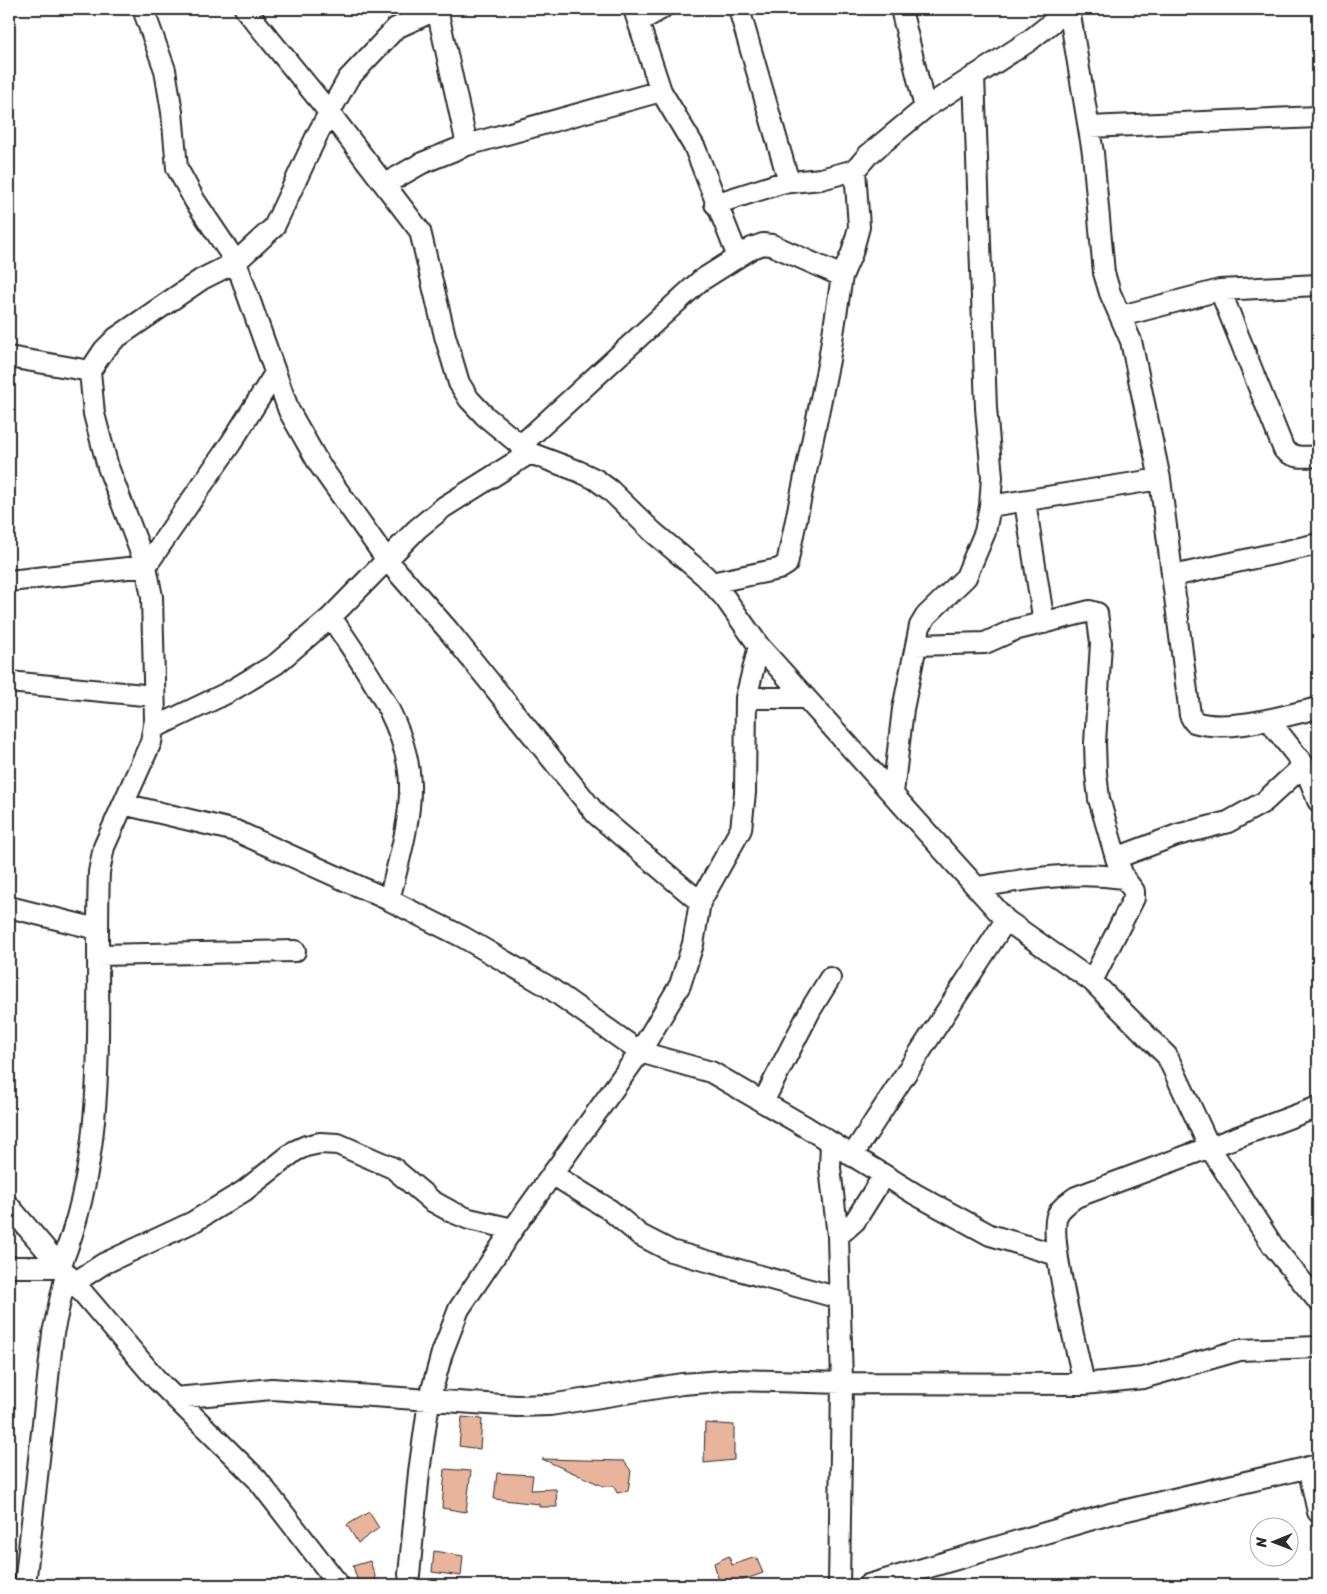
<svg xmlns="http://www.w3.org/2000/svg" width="1327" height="1594" font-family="Sriracha,sans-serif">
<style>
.building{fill:#e8b49b;stroke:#2b2b2b}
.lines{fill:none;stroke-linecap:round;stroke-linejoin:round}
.minor-casing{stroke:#2b2b2b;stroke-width:24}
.minor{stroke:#fff;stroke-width:20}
</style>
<rect width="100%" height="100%" fill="#fff"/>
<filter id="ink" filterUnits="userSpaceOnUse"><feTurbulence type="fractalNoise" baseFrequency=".02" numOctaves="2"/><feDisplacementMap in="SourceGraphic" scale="10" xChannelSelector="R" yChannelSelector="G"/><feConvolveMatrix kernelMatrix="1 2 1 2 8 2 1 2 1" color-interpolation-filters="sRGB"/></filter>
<g filter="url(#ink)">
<path class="building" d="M462,1417L482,1419L480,1449L459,1446Z
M705,1423L734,1425V1460L704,1463Z
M542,1459L624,1461L631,1471L628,1491L617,1493L614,1486H603Z
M445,1469L471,1471L466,1512L442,1508Z
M497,1473L533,1475L531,1490L556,1489L557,1507H539V1504L494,1499Z
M369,1512L379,1528L358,1543L347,1525Z
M434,1551L463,1556L461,1576L432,1572Z
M729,1556L732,1565L756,1557L763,1573L738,1582L739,1585H720L714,1563Z
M370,1561L377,1582L359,1585L353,1566Z"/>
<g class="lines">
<g class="minor-casing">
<path id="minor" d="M143,9L165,70L172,112L177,168L195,201L236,262L289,411L319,464L387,560L448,630L596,814L700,902
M245,9L329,112L420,231L445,336L459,383L469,399L485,416L530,453L578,471L595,479L610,490L653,532L705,576L725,598L759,646L1006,920L1092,981L1167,1056L1210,1148L1273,1246L1318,1301
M437,9L467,145
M634,9L661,91L695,148L738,257
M739,9L789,182
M901,9L925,108
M1069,9L1093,153L1104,273L1110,293L1131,341L1160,479L1190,715L1194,722C1229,733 1283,716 1318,708
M638,22L661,9
M1089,127L1318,117
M385,184L422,163L467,145L661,91
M715,204L781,183L821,179L855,170L868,155L925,108L1029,41L1069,9
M1220,290L1284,450C1295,459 1306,457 1318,456
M1121,316L1220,290L1318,285
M9,357L90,371
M521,445L700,281L752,248L763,244L772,245L842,276
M1025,502L1044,623
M990,506L1160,479
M1173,576L1318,544
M9,581L146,566L231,443L274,375
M711,583L779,569L787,564L829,360L842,276L852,253L859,227L855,170
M331,617C363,666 408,723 410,784C411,822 398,863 389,900
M916,645L985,643L1014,630L1090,611L1097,613L1101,643L1095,743L1096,773L1099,799L1116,858L1124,878L1134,891V898L1092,981
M9,682L154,696
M746,698H806
M1272,719L1275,728L1304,765L1318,801
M154,728L229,692L276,664L331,617L417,529L444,507L530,453
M893,793L903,709L920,626L926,616L966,577L985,532L990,506L992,477L986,408L974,76
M123,804L236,831L389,900L463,937L547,986L640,1052L711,1072L806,1127L915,1194L990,1235L1057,1255
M1116,858L1177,835L1228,822L1264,802L1304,765
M978,887C1027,879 1074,871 1124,878
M9,907L97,929
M98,955L295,951
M763,1102L811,1009L830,978
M831,1143L830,1168L838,1236L842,1383L839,1585
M852,1156L1006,920
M552,1174L610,1210L640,1235L671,1251L839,1298
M9,1206L157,1380L257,1479L339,1585
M838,1236L855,1221L884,1175
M9,1267H60C112,1142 94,1004 99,872L104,847L151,742L155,720L152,597L146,566L108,467L94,414L90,371L104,350L116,338L202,279L236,262L274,227L318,133L348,79L396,28L438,9
M74,1283L103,1264L193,1222L244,1191L295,1151L306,1146L320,1143L338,1144L393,1168L432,1201L452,1212L469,1219L513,1229
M1084,1384C1078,1353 1048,1240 1057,1216C1060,1208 1069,1202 1076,1197L1318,1107
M175,1398L272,1389L517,1406L550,1405L682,1384L735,1380L842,1383L1084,1384L1143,1378L1240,1350L1318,1347
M1308,1467L1318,1512
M409,1575L419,1472L429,1401L442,1353L459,1309L513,1229L640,1052L680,985L693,944L700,902L741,829L745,793L746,698L759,646
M25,1585L53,1333L66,1274
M868,1585L1110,1514L1318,1465"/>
</g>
<use href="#minor" class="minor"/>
</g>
</g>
<rect width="1327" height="1594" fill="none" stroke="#fff" stroke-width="30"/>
<rect x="15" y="15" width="1297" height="1564" fill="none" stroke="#2b2b2b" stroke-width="2" filter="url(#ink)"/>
<g transform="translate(1274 1542) rotate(269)"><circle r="24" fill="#ffffff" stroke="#aaaaaa"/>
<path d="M0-4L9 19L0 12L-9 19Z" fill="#2b2b2b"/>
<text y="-8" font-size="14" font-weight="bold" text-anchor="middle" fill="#2b2b2b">N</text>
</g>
</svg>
